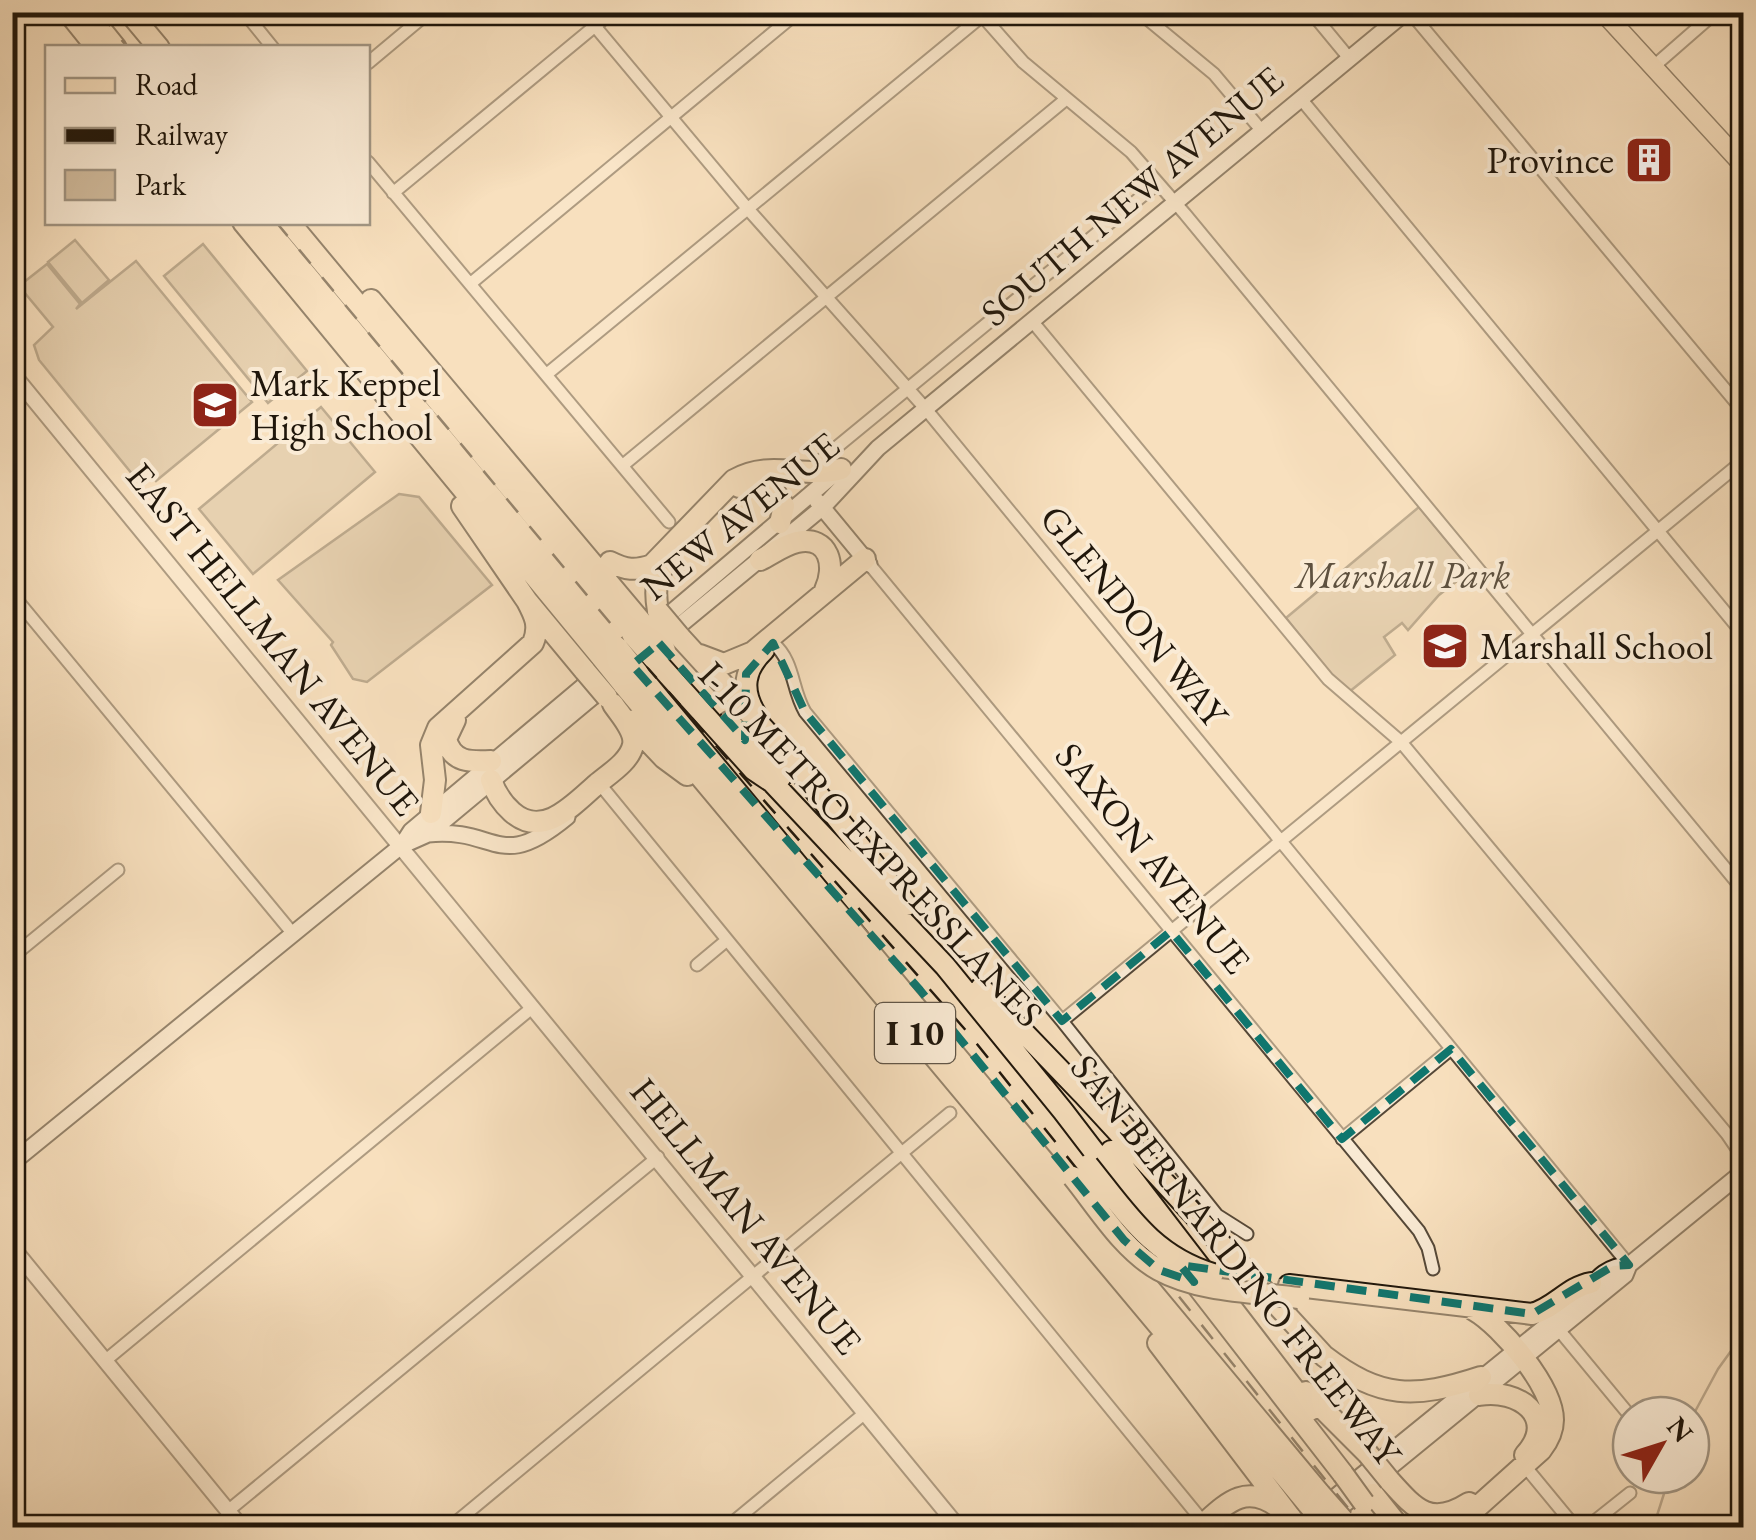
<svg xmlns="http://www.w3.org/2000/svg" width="1756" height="1540" font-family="'EB Garamond',serif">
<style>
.green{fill:#d3bea0;stroke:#796a56;stroke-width:2.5}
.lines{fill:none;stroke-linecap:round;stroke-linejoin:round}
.stream{stroke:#756652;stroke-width:2.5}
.minor-casing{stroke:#554838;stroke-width:15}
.tertiary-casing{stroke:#554838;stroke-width:18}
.secondary-casing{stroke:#1f160b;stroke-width:19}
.primary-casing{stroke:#1f160b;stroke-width:21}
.motorway-casing{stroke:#1f160b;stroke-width:24}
.minor{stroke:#faebd5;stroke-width:11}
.tertiary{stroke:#faebd5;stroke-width:14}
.secondary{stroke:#faebd5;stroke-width:15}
.primary{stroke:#f8e0be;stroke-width:18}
.motorway{stroke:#f8e0be;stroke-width:20}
.rail{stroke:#1f160b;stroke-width:2.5;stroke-dasharray:18 18;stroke-linecap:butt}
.motorway-bridge-casing{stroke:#1f160b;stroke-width:24;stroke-linecap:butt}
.motorway-bridge{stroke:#f8e0be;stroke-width:20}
.marked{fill:none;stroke:#0f766e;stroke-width:8;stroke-dasharray:20 12;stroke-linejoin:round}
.labels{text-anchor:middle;stroke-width:8;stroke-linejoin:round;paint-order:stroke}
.shield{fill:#faebd5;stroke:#615648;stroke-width:2.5}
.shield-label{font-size:35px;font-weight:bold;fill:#1f160b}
.poi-label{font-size:38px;fill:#1f160b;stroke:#faebd5;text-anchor:start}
.street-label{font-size:38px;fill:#1f160b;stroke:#faebd5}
.park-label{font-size:38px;font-style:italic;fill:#5e513f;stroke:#faebd5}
</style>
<rect width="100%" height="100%" fill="#f8e0be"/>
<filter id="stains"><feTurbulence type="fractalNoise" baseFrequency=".002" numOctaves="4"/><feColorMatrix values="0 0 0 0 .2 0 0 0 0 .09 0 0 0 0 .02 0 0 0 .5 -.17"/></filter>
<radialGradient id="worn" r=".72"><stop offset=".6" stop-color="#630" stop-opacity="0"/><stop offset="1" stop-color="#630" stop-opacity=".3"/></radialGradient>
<path class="green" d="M75,240L109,280L82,303L48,262Z
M203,244L307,371L268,403L164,276Z
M136,261L252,402L156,481L144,467L133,475L39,360L34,345L53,327L19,286L47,264L80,304L76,309Z
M321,407L375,472L253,574L199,509Z
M399,494L419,497L492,585L367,682L353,679L331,645L333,642L278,580Z
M1419,507L1471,570L1439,595L1408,630L1402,623L1384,637L1395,655L1349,692L1334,679L1286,618Z"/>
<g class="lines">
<path class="stream" d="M1691,1419L1718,1369L1744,1333
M1653,1528L1670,1475"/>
<g class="minor-casing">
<path id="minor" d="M244,12L273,48
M583,12L747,208L925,408L1629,1265
M979,12L1023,62L1131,152L1185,214L1744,891
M1139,12L1214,74L1262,131
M1311,12L1349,58
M1410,12L1744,412
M368,63L429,12
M1653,67L1716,12
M1301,99L1744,635
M368,162L669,522
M393,193L612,12
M470,284L798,12
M1032,321L1328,679L1401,742L1727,1134L1744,1159
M547,374L982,16
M821,460L1158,183
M622,466L1065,100
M870,565L1419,1231L1428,1248L1433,1269
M12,594L294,935
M773,643C795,662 791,688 805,712L1062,1021L1217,1215L1247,1234
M603,788L1200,1518
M12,957L118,870
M697,965L727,940
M1062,1021L1744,460
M1342,1139L1451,1049
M1559,1330L1631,1417
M106,1360L533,1007
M1524,1465L1576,1528
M229,1510L658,1157
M449,1528L950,1113
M726,1528L865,1413
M1586,1528L1630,1493"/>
</g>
<g class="tertiary-casing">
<path id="tertiary" d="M12,373L959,1528
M12,1247L242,1528"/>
</g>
<g class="secondary-casing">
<path id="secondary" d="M817,501L869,564
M659,623L839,470
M668,635L823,507L878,448L1406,12
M428,834C498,827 498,874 567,817
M402,845L411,831L599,673
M12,1163L401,846L428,834L608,684
M1329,1517L1625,1275L1629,1265L1744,1171
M1297,1528L1578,1300C1594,1283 1603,1266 1629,1265"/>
</g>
<g class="primary-casing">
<path id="primary" d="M1603,12L1744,166"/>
</g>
<g class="motorway-casing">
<path id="motorway" d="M68,12L97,48
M87,12L116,48
M129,12L159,48
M243,222L602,658
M262,222L617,647
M289,222L632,634
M371,300L643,624
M739,487C759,476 774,487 784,506L780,523
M462,506L527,601L585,671
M760,560C772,554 784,545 797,542C830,535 836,567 825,590
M610,562C626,570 635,571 652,565L734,480C770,459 803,479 841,469
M658,611C654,588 656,576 670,557
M679,636L775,741L907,905
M700,655L724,664L753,652L865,559
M654,659L754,770L772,782L945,966L1063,1111L1164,1243
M638,673L1320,1494
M623,684L1308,1504
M755,713C741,690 744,669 764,650
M455,720L446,739C452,763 471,762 491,761
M628,720L664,758L687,775
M729,722L781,777
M491,780C495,792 502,803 512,812C543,839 573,805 597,784C609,774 630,761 633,745C636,731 620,715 613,704
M431,813L435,780L431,745L438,728L533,643C540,626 535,616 527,601
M981,988L1083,1094L1324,1356C1380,1399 1414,1399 1481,1377
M1111,1151L1310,1410
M1188,1274L1343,1474
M1289,1285L1532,1314C1555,1308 1568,1287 1591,1283
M1158,1343L1291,1518
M1306,1392L1368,1454
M1479,1395C1518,1388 1559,1417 1525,1455
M1390,1481C1416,1510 1431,1527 1469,1503
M1373,1494L1400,1528
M1199,1528C1225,1505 1244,1482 1278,1507
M1454,1528L1541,1450C1548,1441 1553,1432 1553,1420C1553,1387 1502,1326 1474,1310"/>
</g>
<use href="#minor" class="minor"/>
<use href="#tertiary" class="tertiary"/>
<use href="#secondary" class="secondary"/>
<use href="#primary" class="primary"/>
<use href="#motorway" class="motorway"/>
<path class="rail" d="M99,12L128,48
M276,222L646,666L969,1034L1364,1528"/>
<g class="motorway-bridge-casing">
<path id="motorway-bridge" d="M658,611L679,636
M643,624L665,650
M632,634L654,659
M617,647L638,673
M602,658L623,684
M585,671L607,697
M1088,1165C1126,1212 1152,1256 1213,1274
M1073,1177C1098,1208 1123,1250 1159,1270C1199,1292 1254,1292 1299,1298
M1368,1454L1390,1481
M1343,1474L1364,1503
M1320,1494L1343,1520
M1308,1504L1328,1528
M1291,1518L1299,1528"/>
</g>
<use href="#motorway-bridge" class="motorway-bridge"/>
</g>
<path d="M0 0H1756V1540H0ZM659,643L745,740L746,674L773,643L805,712L1062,1021L1171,931L1342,1139L1451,1049L1629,1265L1613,1266L1532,1314L1180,1265L1194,1282L1159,1270L1124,1240L920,990L632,665Z" fill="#f8e0be" fill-opacity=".55" fill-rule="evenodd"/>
<path class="marked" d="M659,643L745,740L746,674L773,643L805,712L1062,1021L1171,931L1342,1139L1451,1049L1629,1265L1613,1266L1532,1314L1180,1265L1194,1282L1159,1270L1124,1240L920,990L632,665Z"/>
<defs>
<g id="building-square" transform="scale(2.5)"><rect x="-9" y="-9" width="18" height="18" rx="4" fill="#8f2418" stroke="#faebd5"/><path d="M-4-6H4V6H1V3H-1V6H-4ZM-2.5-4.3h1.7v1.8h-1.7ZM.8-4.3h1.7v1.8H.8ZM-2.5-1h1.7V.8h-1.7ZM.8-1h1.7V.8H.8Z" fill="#fff"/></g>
<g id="school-square" transform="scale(2.5)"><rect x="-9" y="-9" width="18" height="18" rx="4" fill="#8f2418" stroke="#faebd5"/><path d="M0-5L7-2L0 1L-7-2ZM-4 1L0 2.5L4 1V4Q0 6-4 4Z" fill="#fff"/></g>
</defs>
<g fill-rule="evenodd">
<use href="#building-square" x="1649" y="160"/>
<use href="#school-square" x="215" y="405"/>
<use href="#school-square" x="1445" y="646"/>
</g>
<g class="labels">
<rect class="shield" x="875" y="1003" width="80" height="60" rx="8"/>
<g class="shield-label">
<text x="915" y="1045">I 10</text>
</g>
<g class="poi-label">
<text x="1614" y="173" text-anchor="end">Province</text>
<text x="250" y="396">Mark Keppel<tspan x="250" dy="44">High School</tspan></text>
<text x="1480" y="659">Marshall School</text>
</g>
<g class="street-label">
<text transform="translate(1132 196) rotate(-40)" y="13">SOUTH NEW AVENUE</text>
<text transform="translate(740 516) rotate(-39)" y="13">NEW AVENUE</text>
<text transform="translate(1134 616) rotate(51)" y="13">GLENDON WAY</text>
<text transform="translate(273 639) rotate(51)" y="13">EAST HELLMAN AVENUE</text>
<text transform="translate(871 844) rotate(47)" y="13">I-10 METRO EXPRESSLANES</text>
<text transform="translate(1153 858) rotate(51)" y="13">SAXON AVENUE</text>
<text transform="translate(746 1216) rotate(51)" y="13">HELLMAN AVENUE</text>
<text transform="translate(1236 1260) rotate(52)" y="13">SAN BERNARDINO FREEWAY</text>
</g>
<g class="park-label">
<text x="1403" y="588">Marshall Park</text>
</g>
</g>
<rect width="1756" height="1540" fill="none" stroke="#f8e0be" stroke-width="50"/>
<rect x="15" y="15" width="1726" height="1510" fill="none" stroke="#1f160b" stroke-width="5"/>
<rect x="25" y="25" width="1706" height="1490" fill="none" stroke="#1f160b" stroke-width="2.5"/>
<rect x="45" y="45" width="325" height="180" fill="#faebd5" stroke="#a29684" stroke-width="2.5"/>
<rect x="65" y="78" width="50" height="15" fill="#f8e0be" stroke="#a29684" stroke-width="2.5"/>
<text x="135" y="95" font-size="30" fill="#1f160b">Road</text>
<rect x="65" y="128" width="50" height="15" fill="#1f160b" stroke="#a29684" stroke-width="2.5"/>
<text x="135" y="145" font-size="30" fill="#1f160b">Railway</text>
<rect x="65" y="170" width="50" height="30" fill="#d3bea0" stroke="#a29684" stroke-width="2.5"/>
<text x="135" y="195" font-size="30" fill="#1f160b">Park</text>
<g transform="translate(1661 1445) rotate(51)"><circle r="48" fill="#faebd5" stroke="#a29684" stroke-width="2.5"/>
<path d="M0-8L18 38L0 25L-18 38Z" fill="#8f2418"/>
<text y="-15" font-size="28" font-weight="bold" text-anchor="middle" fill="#1f160b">N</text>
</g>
<rect width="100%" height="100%" filter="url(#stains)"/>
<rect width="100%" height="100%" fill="url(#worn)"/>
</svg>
